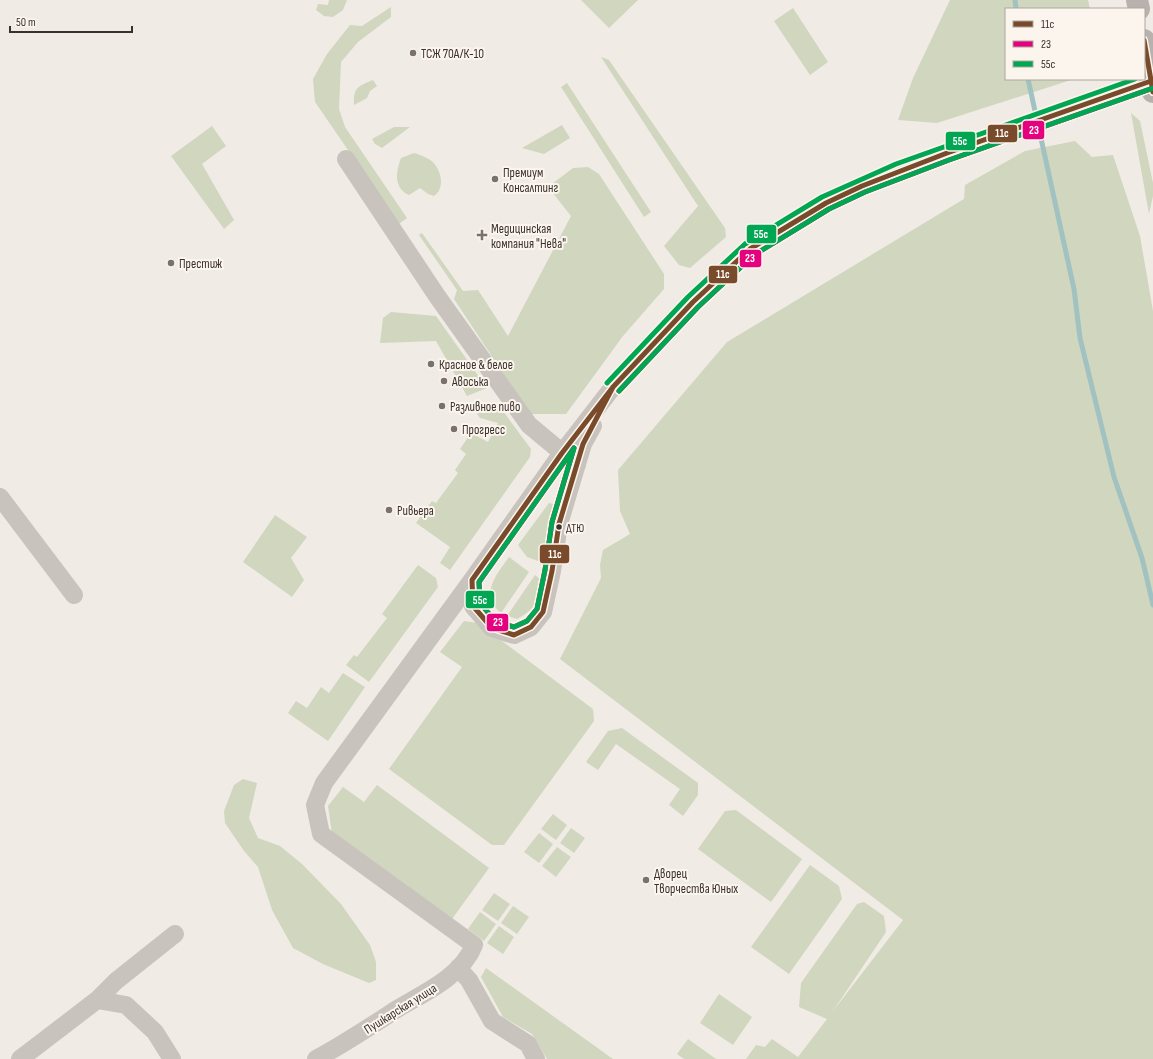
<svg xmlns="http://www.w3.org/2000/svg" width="1153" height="1059" font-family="'Sofia Sans Condensed',sans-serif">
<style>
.green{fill:#d1d6bf}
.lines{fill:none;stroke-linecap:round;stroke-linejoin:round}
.stream{stroke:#a1c2c1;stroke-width:5}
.minor{stroke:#c9c3be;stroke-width:18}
.major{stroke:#b8b1ad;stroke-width:22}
.bus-1-casing{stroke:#fbf5ee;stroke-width:8}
.bus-2-casing{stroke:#fbf5ee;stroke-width:8}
.bus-3-casing{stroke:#fbf5ee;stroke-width:8}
.bus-1{stroke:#7a4b2a;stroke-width:5}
.bus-2{stroke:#e5007d;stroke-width:5}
.bus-3{stroke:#00a651;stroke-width:5}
.poi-dot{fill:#7a716c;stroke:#fbf5ee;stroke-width:1.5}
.bus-dot{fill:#3b302b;stroke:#fbf5ee;stroke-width:1.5}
.labels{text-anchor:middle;stroke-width:4;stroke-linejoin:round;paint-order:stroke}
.bus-label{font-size:12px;fill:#3b302b;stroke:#fbf5ee;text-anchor:start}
.poi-label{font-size:13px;fill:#3b302b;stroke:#fbf5ee;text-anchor:start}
.street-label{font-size:13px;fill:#3b302b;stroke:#fbf5ee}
.line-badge{stroke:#fbf5ee;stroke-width:1.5}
.badge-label{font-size:11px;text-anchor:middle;font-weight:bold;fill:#fff}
</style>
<rect width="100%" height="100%" fill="#f0ebe5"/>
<path class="green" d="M329,0H347L343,10L333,17L324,16L316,10L318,4L328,5Z
M581,0H638L609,28Z
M950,0H1088L1090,9H1006V79H1074L937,123L898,120L913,78Z
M391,7V17L358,42L341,62L339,109L345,127L407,218L399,224L315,102L313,79L327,54L350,25L362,26Z
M793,8L828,62L810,75L774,21Z
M601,57L609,60L725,228L726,237L690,268L679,265L664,246L698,206Z
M373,80L377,86L370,91L367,98L354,105C353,88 358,86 373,80Z
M567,83L651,212L644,217L561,87Z
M1131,113L1140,121L1153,183V196L1149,214Z
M562,125L570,138L544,154L522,148Z
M212,126L226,146L202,164L234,220L224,229L171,156Z
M394,127H410L382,148L375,144L372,139Z
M1075,141L1092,157L1113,155L1140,236L1153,311V1059H746L756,1045L765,1047L772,1039L798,1057L827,1019L799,1007L801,983L857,904L864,902L884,916L886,932L833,1011L903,920L560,659L601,578L600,565L603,550L630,534L620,511L618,470L727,342L964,199L965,185L1025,151Z
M414,153C421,155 432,159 436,166C442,175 444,189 434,196L428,194L420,188L409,195C393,188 396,171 401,158Z
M588,167L599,174L664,274V289L623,336L566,414H530L454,299L457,290L419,235L422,233L463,291L478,290L508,336L571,216L548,187L573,168Z
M391,312L436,316L487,388L467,396L436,341L380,343L383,318Z
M497,403L531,449L530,457L450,570L440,563L450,547L416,523L432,501L436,503L458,473L455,470L466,454L460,449L471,433L488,442L498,423L480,418L477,414Z
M549,503L553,504L541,562L527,557L518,545Z
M275,515L307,537L291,558L304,580L292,597L243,562Z
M509,557L529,572L501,613C479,595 496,575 509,557Z
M418,565L436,578L438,587L369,682L346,665L354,655L357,657L387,618L382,614Z
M535,575L540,579C536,601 538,608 517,619L507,616Z
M464,621L478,623L593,709L594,721L504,845H492L389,769L462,667L440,652Z
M343,673L365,687L328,741L288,713L296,701L307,708L321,687L329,693Z
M622,728L698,783V795L683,816L669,805L680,789L616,744L598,770L586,762L608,731Z
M243,779L257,783L249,818L258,838L280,846L302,864L341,904L370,945L376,962V980L369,983L323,964L293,948L272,910L258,867L244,851L225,823L224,811L234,785Z
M377,785L489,868L452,919L332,834L328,806L343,787L364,802Z
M736,810L802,859L771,902L698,849L725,811Z
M553,814L567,825L556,840L541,829Z
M571,828L585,838L574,853L560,843Z
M539,833L553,844L539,863L524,852Z
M557,847L571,857L556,877L542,866Z
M810,865L839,886L842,899L789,974L751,947Z
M494,893L510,904L498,921L482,910Z
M513,906L529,917L517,934L501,923Z
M480,912L496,924L484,941L468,929Z
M499,926L514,937L503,954L487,943Z
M486,968L613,1059H547L532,1034L503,1017L481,977Z
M719,994L752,1017L733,1045L700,1023Z
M688,1039L716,1059H684L677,1054Z"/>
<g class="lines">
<path class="stream" d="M1015,0L1016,9
M1028,79L1074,289L1080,338L1114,477L1142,558L1153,605"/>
<path class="minor" d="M346,159L437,296L529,425L577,465
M0,497L74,595
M472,580L473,606L492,628L514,635L531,627L543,612L552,571L559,524L583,444L593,426
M458,968L469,980L492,1021L528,1044L536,1059
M97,1000L116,981L175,934
M20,1059L97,1000L126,1005L155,1032L172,1059
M316,1059C344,1044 371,1026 397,1009C424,993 462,976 474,945L321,834L315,805L324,783L472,580L562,453L613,387L693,302L750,249L826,203L862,186L947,153L1151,81"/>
<path class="major" d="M1137,0L1139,9
M1144,40L1153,92"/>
<g class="bus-1-casing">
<path id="bus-1" d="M1144,40L1153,92
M613,387L583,444L559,524L552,571L543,612L531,627L514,635L492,628L473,606L472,580L562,453Z
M613,387L693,302L750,249L826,203L862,186L947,153L1151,81"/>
</g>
<g class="bus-2-casing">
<path id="bus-2" d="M619,391L698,307L754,255L829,209L865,192L949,160L1153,88
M574,448L552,522L545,570L537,609L527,621L514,627L496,622L480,603L479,582Z"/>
</g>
<g class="bus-3-casing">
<path id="bus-3" d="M607,383L688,297L745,244L822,197L896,164L1135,79
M619,391L698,307L754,255L829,209L865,192L949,160L1153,88
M574,448L552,522L545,570L537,609L527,621L514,627L496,622L480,603L479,582Z"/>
</g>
<use href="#bus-1" class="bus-1"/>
<use href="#bus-2" class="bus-2"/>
<use href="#bus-3" class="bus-3"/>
</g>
<g class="poi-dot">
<circle cx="413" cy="53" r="4"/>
<circle cx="495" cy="179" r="4"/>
<path d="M480 229h4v4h4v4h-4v4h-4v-4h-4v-4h4z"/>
<circle cx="171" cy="263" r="4"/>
<circle cx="431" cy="364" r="4"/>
<circle cx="444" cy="381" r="4"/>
<circle cx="442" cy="406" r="4"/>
<circle cx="454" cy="429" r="4"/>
<circle cx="389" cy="510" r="4"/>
<circle cx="646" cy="880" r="4"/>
</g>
<circle class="bus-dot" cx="559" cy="527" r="3.5"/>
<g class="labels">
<g class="bus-label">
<text x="566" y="532">ДТЮ</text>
</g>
<g class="poi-label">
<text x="421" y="58">ТСЖ 70А/К-10</text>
<text x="503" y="177">Премиум<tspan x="503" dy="15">Консалтинг</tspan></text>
<text x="491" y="233">Медицинская<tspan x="491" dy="15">компания "Нева"</tspan></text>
<text x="179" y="268">Престиж</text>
<text x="439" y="369">Красное &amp; белое</text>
<text x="452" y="386">Авоська</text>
<text x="450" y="411">Разливное пиво</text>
<text x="462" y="434">Прогресс</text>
<text x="397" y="515">Ривьера</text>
<text x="654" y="878">Дворец<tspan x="654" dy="15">Творчества Юных</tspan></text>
</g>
<g class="street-label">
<text transform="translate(400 1008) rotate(-32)" y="5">Пушкарская улица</text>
</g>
</g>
<g class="line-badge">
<rect x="1022" y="120" width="23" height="20" rx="4" fill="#e5007d"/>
<rect x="987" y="124" width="31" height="19" rx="4" fill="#7a4b2a"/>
<rect x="945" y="131" width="31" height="20" rx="4" fill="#00a651"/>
<rect x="746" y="224" width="31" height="20" rx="4" fill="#00a651"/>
<rect x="739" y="249" width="23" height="19" rx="4" fill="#e5007d"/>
<rect x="708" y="265" width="30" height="19" rx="4" fill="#7a4b2a"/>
<rect x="539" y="544" width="31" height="20" rx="4" fill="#7a4b2a"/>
<rect x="465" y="590" width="30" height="19" rx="4" fill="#00a651"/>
<rect x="486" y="613" width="23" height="19" rx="4" fill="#e5007d"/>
</g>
<g class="badge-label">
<text x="1034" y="134">23</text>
<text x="1002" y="137">11с</text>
<text x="960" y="145">55с</text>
<text x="761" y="238">55с</text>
<text x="750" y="262">23</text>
<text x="723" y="278">11с</text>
<text x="555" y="558">11с</text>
<text x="480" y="604">55с</text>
<text x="498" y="626">23</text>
</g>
<rect x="1005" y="8" width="140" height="72" fill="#fbf5ee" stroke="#aea6a0"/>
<rect x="1013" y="21" width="20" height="6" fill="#7a4b2a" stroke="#aea6a0"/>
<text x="1041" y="28" font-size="12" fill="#3b302b">11с</text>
<rect x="1013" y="41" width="20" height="6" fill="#e5007d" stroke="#aea6a0"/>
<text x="1041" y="48" font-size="12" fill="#3b302b">23</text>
<rect x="1013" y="61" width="20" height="6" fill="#00a651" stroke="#aea6a0"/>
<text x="1041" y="68" font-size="12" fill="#3b302b">55с</text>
<path d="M10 26v6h122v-6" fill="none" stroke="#3b302b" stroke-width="2"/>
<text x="16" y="26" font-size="12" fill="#3b302b" stroke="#fbf5ee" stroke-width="3" paint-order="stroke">50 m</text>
</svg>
